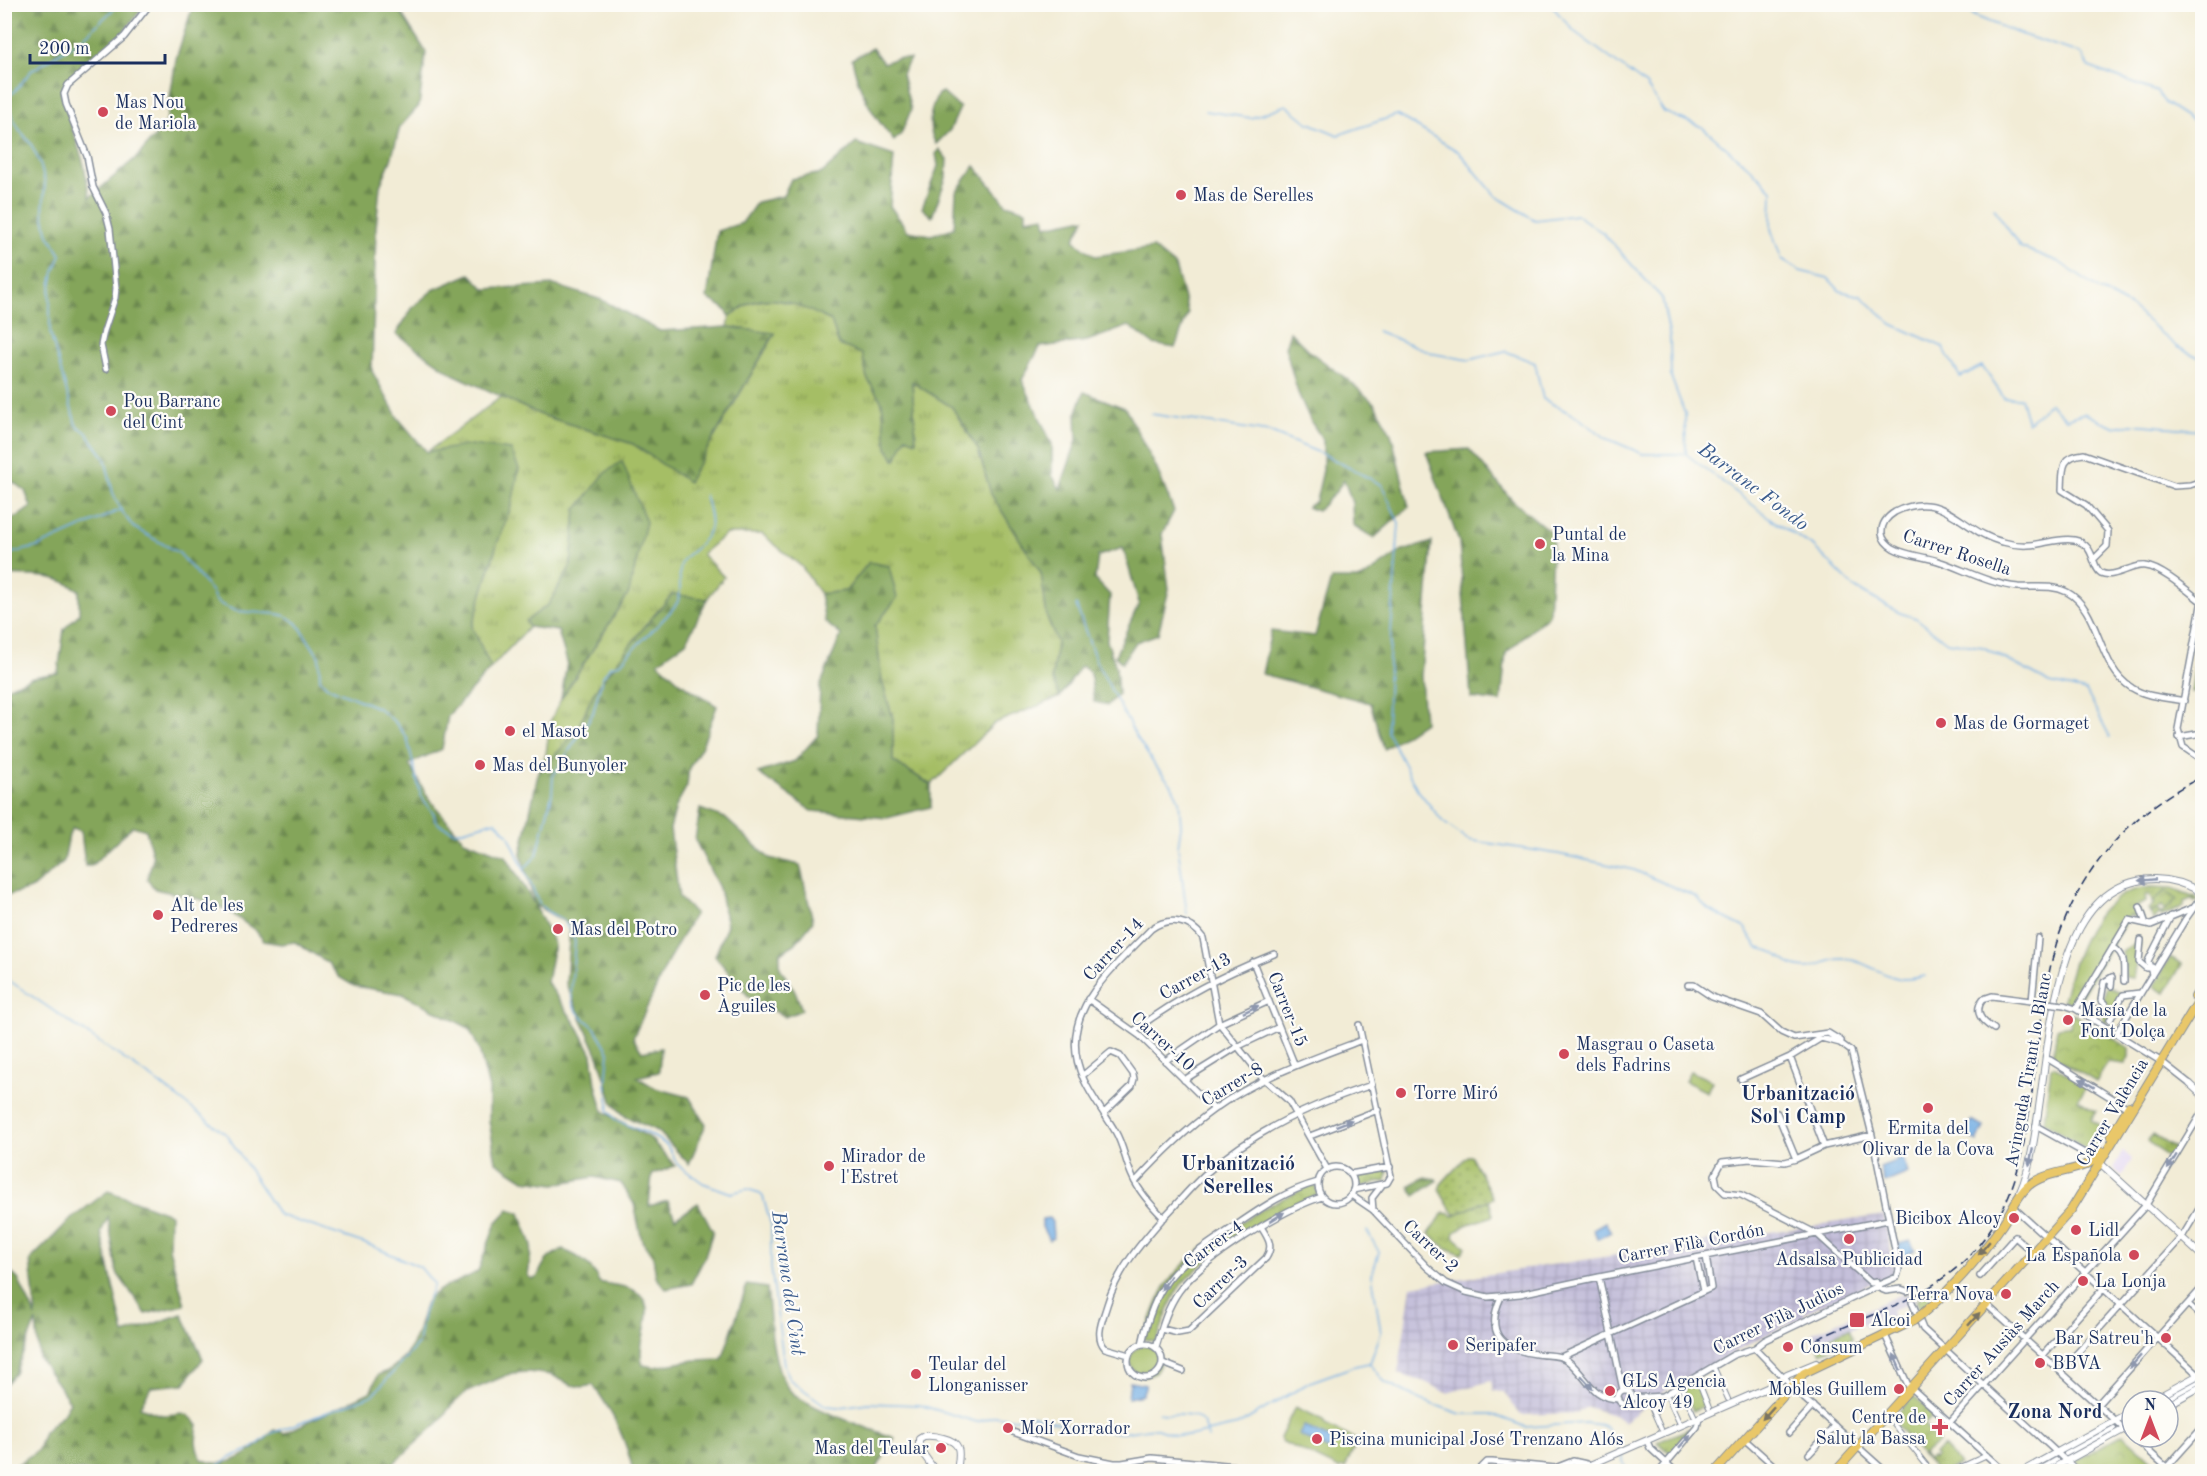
<svg xmlns="http://www.w3.org/2000/svg" width="2207" height="1476" font-family="'Old Standard TT',serif">
<style>
.built{fill:#e1d4f3}
.industrial{fill:url(#industrial-grid)}
.railway{fill:#c5c0da}
.grass{fill:url(#grass-tufts);stroke:#607662;stroke-width:1.5}
.forest{fill:url(#forest-firs);stroke:#506a5c;stroke-width:1.5}
.park{fill:url(#park-crowns);stroke:#607662;stroke-width:1.5}
.garden{fill:url(#garden-dots);stroke:#607662;stroke-width:1.5}
.pitch{fill:#a5be65;stroke:#607662;stroke-width:1.5}
.water{fill:#73aee4;stroke:#476ea1;stroke-width:1.5}
.lines{fill:none;stroke-linecap:round;stroke-linejoin:round}
.stream{stroke:#73aee4;stroke-width:1.5}
.minor-tunnel{stroke:#c7c6be;stroke-width:5;stroke-dasharray:5 2.5;stroke-linecap:butt}
.pedestrian-casing{stroke:#868e9a;stroke-width:6}
.minor-casing{stroke:#868e9a;stroke-width:8}
.tertiary-casing{stroke:#868e9a;stroke-width:8}
.primary-casing{stroke:#868e9a;stroke-width:10}
.pedestrian{stroke:#fff;stroke-width:4}
.minor{stroke:#fff;stroke-width:5}
.tertiary{stroke:#fff;stroke-width:6}
.primary{stroke:#e9c769;stroke-width:8}
.rail{stroke:#1b2f5e;stroke-width:1.5;stroke-dasharray:9 4.5;stroke-linecap:butt}
.minor-bridge-casing{stroke:#868e9a;stroke-width:8;stroke-linecap:butt}
.primary-bridge-casing{stroke:#868e9a;stroke-width:10;stroke-linecap:butt}
.minor-bridge{stroke:#fff;stroke-width:5}
.primary-bridge{stroke:#e9c769;stroke-width:8}
.oneway{fill:#8d97ae}
.oneway2{fill:#787363}
.poi-dot{fill:#d1495b;stroke:#fdfcf7;stroke-width:2}
.labels{text-anchor:middle;stroke-width:4.5;stroke-linejoin:round;paint-order:stroke}
.poi-label{font-size:18px;fill:#1b2f5e;stroke:#fdfcf7;text-anchor:start}
.street-label{font-size:18px;fill:#1b2f5e;stroke:#fdfcf7}
.water-label{font-size:20px;font-style:italic;fill:#3a5b8d;stroke:#fdfcf7}
.neighbourhood-label{font-size:20px;font-weight:bold;fill:#1b2f5e;stroke:#fdfcf7}
</style>
<defs>
<pattern id="industrial-grid" width="8" height="8" patternUnits="userSpaceOnUse" patternTransform="scale(1.5)"><rect width="8" height="8" fill="#c5c0da"/><path d="M0 4h8M4 0v8" fill="none" stroke="#a9a5be"/></pattern>
<pattern id="grass-tufts" width="24" height="20" patternUnits="userSpaceOnUse" patternTransform="scale(1.5)"><rect width="24" height="20" fill="#a5be65"/><path d="M3 7l-1-3M5 7V3M7 7l1-3M15 17l-1-3M17 17v-4M19 17l1-3" fill="none" stroke="#869b56"/></pattern>
<pattern id="forest-firs" width="22" height="20" patternUnits="userSpaceOnUse" patternTransform="scale(1.5)"><rect width="22" height="20" fill="#84a55a"/><path d="M5 1l3.5 6h-7zM16 11l3.5 6h-7z" fill="#6b874e"/></pattern>
<pattern id="park-crowns" width="20" height="18" patternUnits="userSpaceOnUse" patternTransform="scale(1.5)"><rect width="20" height="18" fill="#a5be65"/><path d="M2 6a3 3 0 1 1 6 0M12 15a3 3 0 1 1 6 0" fill="none" stroke="#869b56"/></pattern>
<pattern id="garden-dots" width="8" height="8" patternUnits="userSpaceOnUse" patternTransform="scale(1.5)"><rect width="8" height="8" fill="#a5be65"/><path d="M2 2h.1M6 6h.1" fill="none" stroke="#869b56" stroke-width="1.8" stroke-linecap="round"/></pattern>
</defs>
<rect width="100%" height="100%" fill="#fdfcf7"/>
<filter id="ink" filterUnits="userSpaceOnUse"><feTurbulence type="fractalNoise" baseFrequency=".0167" numOctaves="2"/><feDisplacementMap in="SourceGraphic" scale="12" xChannelSelector="R" yChannelSelector="G"/><feConvolveMatrix kernelMatrix="1 2 1 2 8 2 1 2 1" color-interpolation-filters="sRGB"/></filter>
<filter id="wash" filterUnits="userSpaceOnUse"><feTurbulence type="fractalNoise" baseFrequency=".008" numOctaves="4" result="noise"/><feDisplacementMap in="SourceGraphic" scale="24" xChannelSelector="R" yChannelSelector="G"/><feGaussianBlur stdDeviation="1.35" result="paint"/><feColorMatrix in="noise" values="0 0 0 0 0 0 0 0 0 0 0 0 0 0 0 0 0 1.4 0 .05"/><feComposite in="paint" operator="in"/></filter>
<g filter="url(#wash)">
<rect width="100%" height="100%" fill="#f2ecd6"/>
<path class="built" d="M2123,1151L2132,1159L2122,1176L2113,1168Z
M1855,1460L1861,1465L1869,1471H1845Z"/>
<path class="industrial" d="M1884,1215L1895,1273L1804,1313L1805,1317L1760,1338L1671,1387L1624,1422L1616,1416L1588,1407L1576,1413L1521,1415L1518,1413L1504,1392L1493,1391L1491,1381L1447,1393L1425,1382L1398,1374L1411,1286Z"/>
<path class="railway" d="M1912,1290L1916,1300L1891,1311L1893,1317L1866,1328L1864,1323L1816,1343L1812,1333Z"/>
<path class="grass" d="M771,299L799,305L831,321L839,345L862,353L867,378L882,402L887,448L895,460L906,437L916,440L912,382L952,407L978,449L991,494L1041,573L1047,617L1057,642L1052,679L1060,697L995,723L931,785L893,761V719L882,681L875,626L896,598L869,562L846,591L820,594L802,567L762,534H726L702,554L724,577L707,599L672,595L648,622L594,692L576,732L538,774L546,754L550,722L561,699L629,593L576,510L571,565L549,604L526,621L529,627L491,668L472,627L497,544L512,504L427,452L501,397L541,415L633,444L688,482L775,334L728,327L730,316L750,303Z
M2150,887L2172,888L2196,897L2198,901L2194,902L2193,898L2184,902V907L2162,916L2160,914L2154,920L2150,913L2157,910L2161,914L2165,910L2166,891L2153,901L2149,895L2145,896L2146,902L2137,906L2143,921L2130,915L2076,1005L2063,1000C2075,954 2092,892 2150,887Z
M2054,1066L2087,1086L2078,1100L2096,1111L2091,1120L2106,1128L2092,1150L2089,1151L2044,1122L2051,1067Z
M2153,1135L2175,1149L2169,1159L2148,1141Z
M1489,1200L1493,1216L1466,1225L1455,1232L1454,1237L1466,1247L1461,1254L1445,1247L1429,1234L1444,1212L1446,1214L1449,1213L1452,1216Z
M1949,1280L1920,1310L1916,1300Z
M1849,1328L1853,1339L1821,1353L1816,1343Z
M1130 1361a15 15 0 1 1 30 0a15 15 0 1 1-30 0Z
M1688,1429L1689,1431L1670,1453L1658,1442Z
M1943,1446L1960,1465L1945,1471H1935L1922,1455H1924L1928,1460L1931,1457L1933,1459L1936,1456L1934,1454Z"/>
<path class="forest" d="M5,5H145L122,34L64,85L61,92L84,165L90,197L138,156L166,123L176,59L193,5H396L426,52L419,106L400,127L391,160L380,186L376,228L372,371L398,418L427,452L471,445L511,450L519,469L512,504L497,544L472,627L491,668L448,716L442,749L409,764L429,799L464,840L506,856L535,905L521,854L538,774L576,732L594,692L648,622L673,594L707,599L686,642L658,662L681,683L717,706L702,746L689,768L687,786L676,806L670,829L679,898L695,913L669,959L633,1038L642,1052L661,1048L659,1072L637,1077L655,1088L689,1097L706,1124L689,1164L658,1131L626,1117L613,1104L599,1058L566,984L570,925L535,905L554,944L547,982L579,1029L592,1054L596,1084L603,1111L650,1138L675,1166L652,1175L649,1206L668,1201L675,1218L698,1203L713,1231L704,1259L691,1284L666,1289L656,1277L653,1257L642,1241L634,1204L621,1183L594,1177L555,1184L524,1180L496,1162L489,1121V1089L479,1049L469,1028L403,994L354,986L339,977L328,963L295,942L281,944L264,941L256,931L228,911L207,901L155,889L147,879L153,858L146,830L133,826L91,866H85L81,831L73,828L69,835L64,861L31,889L5,896L4,689L33,677L58,673L64,629L79,614V590C51,572 35,577 5,575V519L17,517L31,507L25,491L5,476Z
M872,48L883,63L897,58L910,59L902,74L911,110L901,134L894,141C872,114 859,93 852,59Z
M942,92L960,108L950,130L936,144C927,129 929,110 938,94Z
M856,143L894,156L890,206L908,231L931,235L954,228L956,192L975,166L1006,204L1026,210V219L1044,216L1046,226L1085,218L1074,240L1095,256L1153,248L1175,266L1188,313L1175,348L1153,344L1129,326L1087,341L1040,347L1022,380L1052,444V475L1060,489L1077,440L1076,414L1084,392L1125,408L1156,467L1174,511L1162,534L1169,589L1158,634L1136,642L1122,663L1115,656L1139,603L1123,548L1098,556L1095,579L1110,595L1107,641L1116,667L1118,694L1108,705L1094,702L1090,672L1081,666L1060,697L1052,679L1057,642L1047,617L1041,573L991,494L978,449L952,407L912,382L916,441L906,437L896,460L887,448L882,402L867,378L862,354L839,345L831,321C807,309 778,292 750,303C743,306 736,312 730,316L724,308L707,298L717,231L742,223L757,202L783,196L791,179L822,173Z
M939,149L947,159L946,178L932,217L922,208L938,166L936,154Z
M470,274L485,289L554,285L602,300L660,331L728,327L775,333L688,482L633,444L541,415L453,374L396,334L413,307L433,290Z
M1290,332L1309,351L1347,379L1374,403L1391,433L1409,507L1374,538L1353,525L1352,503L1344,480L1335,493L1317,511L1307,507L1316,501L1323,470V440L1311,422L1298,393L1285,347Z
M1469,449L1513,501L1553,534L1549,615L1506,653L1501,702L1471,698L1459,542L1426,452Z
M622,461L646,522L629,593L561,699L567,662L558,631L529,627L526,621L549,604L571,565L576,510L605,473Z
M1432,542L1421,676L1424,722L1384,749L1370,703L1262,674L1271,631L1315,636L1331,579H1361L1400,552Z
M869,562L889,566L897,598L875,626L882,681L893,719V761L931,785V807L887,818L812,811L758,773L795,761L818,735L820,686L841,635L825,622L820,594L846,591Z
M700,809L725,818L769,858L800,865L813,921L795,944L780,953V968L796,993L802,1010L785,1017L749,997L715,956L727,925L719,888L695,840Z
M1425,1177L1436,1179L1437,1181L1415,1196L1409,1186Z
M108,1191L170,1214L169,1248L185,1305L146,1314L117,1273L108,1217L101,1232L124,1334L182,1314L203,1359L184,1384L151,1387L140,1407C146,1409 156,1414 163,1415C182,1415 183,1407 198,1425C196,1438 194,1447 202,1459C206,1461 211,1463 216,1463C237,1465 261,1445 274,1430L285,1433L370,1392L378,1375C403,1367 415,1344 421,1319C423,1313 424,1303 429,1298C443,1284 462,1282 478,1271L496,1223L509,1209L520,1213L532,1245L528,1276L532,1279L537,1278C543,1263 548,1255 563,1250C580,1256 593,1266 599,1282C609,1285 621,1285 631,1289C665,1303 633,1341 643,1365L654,1367L695,1360L722,1359L747,1285L767,1288C771,1320 770,1359 787,1387C798,1405 873,1430 895,1438L875,1471H633C626,1439 613,1412 593,1385L583,1387L571,1385L552,1375L529,1372L512,1373L465,1393L450,1407L439,1422L395,1462L390,1466L370,1471H8L38,1450L44,1432L63,1414L70,1402L39,1358L36,1321L15,1373L5,1385V1267L18,1279L36,1317L30,1260L71,1219Z"/>
<path class="park" d="M2202,653V690L2191,692L2196,657Z
M2166,891L2177,900L2165,910L2162,906L2150,913L2148,909L2154,904L2152,902Z
M2137,942L2140,943L2134,978L2125,977L2122,952Z
M2170,957L2182,964L2165,993L2154,987Z
M2107,985L2122,994L2106,1022L2103,1021L2106,1002L2103,999Z
M2072,1013L2129,1048V1058L2125,1064L2108,1062L2096,1082L2053,1056L2057,1029L2064,1026L2070,1027Z
M1388,1170L1386,1181L1357,1187L1355,1176Z
M1315,1184L1318,1195C1288,1202 1192,1264 1177,1291C1168,1306 1163,1326 1156,1342L1144,1339C1151,1320 1156,1301 1167,1284C1193,1246 1272,1201 1315,1184Z
M1696,1382L1706,1405L1693,1411L1683,1389Z
M1913,1396L1934,1415L1924,1425L1939,1442L1922,1455L1892,1419Z
M2123,1434L2164,1471H2086L2075,1461Z"/>
<path class="garden" d="M1467,1156H1471L1493,1198L1454,1215L1439,1190L1441,1184Z"/>
<path class="pitch" d="M1690,1071L1712,1081L1707,1092L1685,1081Z
M1295,1407L1324,1420L1325,1425L1357,1440L1345,1468L1342,1467L1339,1469L1281,1441L1280,1438Z"/>
<path class="water" d="M1971,1121L1984,1127L1977,1142L1964,1135Z
M1903,1158L1908,1173L1884,1183L1880,1167Z
M1049,1218L1052,1222L1053,1238L1049,1240L1042,1227V1219Z
M1605,1222L1611,1232L1598,1239L1593,1229Z
M1910,1241L1915,1250L1901,1257L1898,1250L1899,1244Z
M1130,1382L1146,1385L1142,1395L1128,1398Z
M1304,1426L1334,1441L1329,1450L1299,1435Z"/>
<g class="lines">
<path class="stream" d="M1550,4L1575,32L1646,85L1664,112L1702,127L1752,170L1772,190L1771,229L1782,260L1800,271L1828,278L1840,291L1861,296L1892,324L1943,347L1960,377L1982,366L2004,398H2021L2028,423L2050,403L2066,419L2084,413L2113,427L2132,424L2202,430
M1967,4L1972,15L2020,34L2082,54L2089,67L2157,92L2165,103L2202,127
M4,99L14,92L31,71L82,39L119,4
M4,100L19,129L31,144L40,163L45,183L43,211L47,232L61,255L54,272L50,291V332L76,425L86,432L105,458L113,493L121,510L133,527L179,553L212,592L215,600L222,605L236,611L277,614L286,616L298,624L319,657L320,679L326,686L378,708L395,722L407,738L421,796L434,814L435,820L440,825L456,832L495,821L508,834L540,905L548,912L563,920L575,941L571,992L573,1005L579,1014L595,1028L609,1052L606,1083L609,1105L608,1110L616,1120L649,1134L667,1145L678,1165L703,1183L731,1193L747,1189L760,1193L763,1197L771,1225V1268L784,1365L789,1379L826,1406L841,1407L867,1403L920,1405L977,1422L995,1416L1015,1419L1029,1415L1078,1428L1122,1433L1154,1428L1175,1435L1189,1436L1238,1425L1310,1382L1355,1366L1369,1363
M1206,111L1251,118L1286,105L1307,122L1338,135L1397,115L1459,152L1496,196L1535,220L1577,215L1603,233L1662,298L1670,338L1671,377L1685,414L1686,454L1775,522L1814,547L1856,589L1900,613L1916,618L1947,642L1983,647L2050,683L2086,691L2110,737
M1994,208L2020,247L2059,262L2101,291L2131,307L2177,347L2198,357
M1377,331L1435,354L1469,360L1505,351L1535,363L1543,399L1577,417L1606,438L1643,454H1684
M1151,414L1269,432L1325,455L1382,485L1399,523L1389,659L1387,732L1417,789L1443,822L1468,840L1558,854L1634,870L1696,897L1709,910L1745,928L1758,948C1763,949 1771,950 1776,954C1784,960 1789,965 1799,967C1817,971 1824,958 1844,959C1866,960 1885,979 1906,979C1912,979 1919,978 1925,976
M4,555L37,547L120,510
M1076,605L1096,661L1134,733L1156,767L1171,784L1179,800L1181,826L1178,847L1187,914
M524,869L537,855L552,794L553,776L593,713L602,678L610,666L620,664C637,642 662,625 677,603C684,591 676,575 682,562C684,557 690,553 695,549C716,530 712,521 705,495
M4,977L153,1079L227,1135L279,1215L372,1246L420,1267L434,1284L423,1313L418,1344L373,1395L272,1433L253,1448L229,1458L210,1472
M1367,1231L1379,1252L1372,1275L1381,1333L1370,1363
M1370,1364L1385,1382L1421,1400L1461,1414H1491L1526,1427L1586,1423L1601,1425L1607,1428L1619,1450
M1158,1413C1182,1417 1204,1406 1208,1438
M1621,1455L1627,1472"/>
</g>
</g>
<g filter="url(#ink)">
<g class="lines">
<path class="minor-tunnel" d="M1907,1291L1912,1302"/>
<g class="pedestrian-casing">
<path id="pedestrian" d="M1715,1370L1728,1399
M1698,1380L1709,1408
M1682,1389L1694,1415
M1668,1398L1679,1422
M2163,1401L2200,1381
M1649,1402L1661,1429
M1887,1416L1932,1472
M2125,1422L2132,1418
M2066,1454L2114,1428
M1950,1472L1987,1455
M2035,1472L2056,1460"/>
</g>
<g class="minor-casing">
<path id="minor" d="M106,369L101,345L104,331L115,298L116,288L110,229L106,213L93,187L87,156L66,104L64,94L68,85L124,37L150,4
M2201,395L2200,362L2202,355
M2095,558L2107,546L2108,531L2086,505L2062,490C2063,470 2060,456 2084,454L2174,486L2190,485L2202,481
M2202,600L2178,729L2183,747L2202,760
M2184,701C2168,698 2146,697 2132,688C2097,667 2101,610 2067,592C2051,584 2034,588 2018,587C1990,584 1967,571 1941,562C1925,556 1907,556 1893,548C1887,544 1883,540 1882,534C1881,523 1887,517 1895,512C1944,487 1962,533 2003,542C2016,546 2030,546 2043,543C2053,541 2064,538 2074,540C2096,544 2091,567 2101,573C2114,579 2132,564 2145,566C2162,568 2189,592 2202,602
M2179,737L2202,733
M2140,907L2146,924
M2141,940L2139,962L2146,968L2152,967
M2113,947C2127,956 2123,966 2124,981
M1253,962L1295,1066
M2152,974L2148,961L2171,916
M1688,985H1694L1712,997L1761,1014L1781,1032L1794,1038L1828,1033L1841,1041
M1088,999L1140,1036L1214,1109
M2032,1001L2038,938
M2105,1004L2101,1000L2104,982L2112,977L2111,986
M2064,1005L2076,1009L2162,1062L2190,1084
M2076,1009L2129,920L2151,925L2195,907
M2084,1014L2094,1008V1021
M2110,1020L2123,995L2140,993
M1994,1029C1982,1022 1973,1012 1983,999L1992,996L2031,1001
M1134,1031C1177,998 1224,974 1274,954
M2116,1034L2185,920L2202,896
M1790,1057L1824,1146
M2046,1059L2050,1060L2128,1108
M1165,1061L1219,1024L1269,1001
M1082,1076L1111,1052L1120,1056L1133,1074L1134,1079L1132,1086L1104,1113
M1741,1079L1790,1057L1821,1038L1840,1043L1851,1051L1872,1135L1899,1270L1897,1277L1876,1286
M1184,1080L1237,1047L1279,1027
M1777,1113L1796,1159
M2036,1126L2095,1159
M1872,1135L1824,1146L1796,1159L1785,1162L1750,1159L1722,1162L1715,1175L1717,1185L1725,1193L1741,1195L1817,1234L1871,1283L1876,1282V1287L1886,1291L1901,1289L1907,1291
M1310,1136L1378,1110
M1318 1185a18 18 0 1 1 36 0a18 18 0 1 1-36 0Z
M1350,1174L1390,1167
M1135,1182C1159,1156 1184,1131 1213,1110C1257,1078 1312,1059 1362,1040
M1353,1190L1387,1183L1391,1176L1359,1025
M1351,1195L1373,1210L1427,1267L1446,1283L1466,1292L1488,1297L1520,1294L1599,1277L1888,1220
M2013,1207L2202,1378
M1373,1210L1372,1198L1382,1185
M1164,1218C1152,1206 1140,1193 1133,1178C1125,1162 1124,1146 1115,1131C1105,1114 1092,1098 1084,1080C1053,1015 1111,971 1151,929C1169,916 1191,920 1203,938L1219,1023L1262,1077L1289,1101L1327,1169
M1696,1258L1703,1291
M1980,1276L2015,1237L2033,1253
M1599,1277L1623,1390
M1501,1297C1485,1332 1500,1349 1536,1354C1547,1356 1560,1354 1568,1361C1586,1375 1592,1399 1619,1399
M1912,1302L1923,1329L2066,1461
M2188,1304L2202,1317
M1987,1305L2132,1436
M1162,1329L1178,1333L1189,1331L1266,1258C1274,1246 1268,1238 1261,1227
M1885,1335L1908,1385L2005,1472
M1128 1361a17 17 0 1 1 34 0a17 17 0 1 1-34 0Z
M1142,1344C1147,1321 1154,1298 1168,1280C1184,1259 1207,1245 1229,1230C1257,1211 1284,1191 1318,1182
M1156,1347C1162,1327 1167,1308 1179,1291C1201,1260 1285,1208 1322,1197
M1755,1348L1799,1394L1886,1472
M1129,1355L1105,1348C1094,1336 1103,1319 1107,1305C1117,1271 1140,1244 1163,1218C1177,1204 1190,1188 1204,1175C1252,1132 1312,1104 1372,1085
M2043,1355L2104,1288
M1561,1357L1711,1288L1706,1256
M1163,1363L1183,1371
M2061,1371L2182,1237L2202,1204
M1618 1397a7 7 0 1 1 14 0a7 7 0 1 1-14 0Z
M1631,1398L1663,1396L1733,1355L1755,1348L1765,1340L1876,1287
M2098,1404L2202,1288
M1950,1422L2146,1205L2202,1112
M1013,1432L1079,1456L1114,1463H1122L1152,1458L1236,1466L1249,1472
M1789,1433L1813,1406
M2133,1437L2172,1472
M1744,1439L1781,1472
M1647,1441L1650,1448L1676,1472
M1809,1454L1835,1426
M2167,1467L2202,1428
M1477,1472L1487,1462H1492L1555,1468L1573,1461L1591,1465
M1659,1472L1697,1427L1699,1418
M2202,1472V1471"/>
</g>
<g class="tertiary-casing">
<path id="tertiary" d="M2190,1084L2202,1095
M2100,1163L2202,1256
M2020,1192C2054,1116 2033,903 2137,881C2160,876 2182,881 2202,893
M2151,1401L2202,1373
M2168,1405L2202,1386
M2066,1461L2078,1472
M936,1472L919,1448V1439L924,1436C930,1435 936,1436 943,1438C964,1443 959,1454 957,1472
M1574,1472L1776,1384L1787,1375L1816,1363
M2021,1472L2132,1411
M2046,1472L2132,1425"/>
</g>
<g class="primary-casing">
<path id="primary" d="M2195,997L2202,985
M2111,1136L2129,1106
M1921,1315C1951,1290 1980,1257 2002,1225C2011,1212 2016,1197 2028,1186C2049,1168 2088,1174 2101,1152
M1715,1472L1804,1373L1913,1321
M1835,1472L2071,1210L2202,995"/>
</g>
<use href="#pedestrian" class="pedestrian"/>
<use href="#minor" class="minor"/>
<use href="#tertiary" class="tertiary"/>
<use href="#primary" class="primary"/>
<path class="rail" d="M1817,1339C1871,1314 1938,1295 1977,1247C2016,1200 2022,1158 2031,1100C2038,1052 2041,1003 2053,956C2073,877 2129,811 2202,777"/>
<g class="minor-bridge-casing">
<path id="minor-bridge" d="M2038,1002L2064,1005"/>
</g>
<g class="primary-bridge-casing">
<path id="primary-bridge" d="M1913,1321L1921,1315"/>
</g>
<use href="#minor-bridge" class="minor-bridge"/>
<use href="#primary-bridge" class="primary-bridge"/>
</g>
<defs><path id="oneway-solid" d="M-6-.8H1V-3.2L6.5 0L1 3.2V.8H-6Z" transform="scale(1.5)"/></defs>
<g class="oneway">
<use href="#oneway-solid" transform="translate(2147 880) rotate(175)"/>
<use href="#oneway-solid" transform="translate(1251 1009) rotate(-25)"/>
<use href="#oneway-solid" transform="translate(2087 1083) rotate(-149)"/>
<use href="#oneway-solid" transform="translate(1344 1123) rotate(-21)"/>
<use href="#oneway-solid" transform="translate(2031 1157) rotate(102)"/>
<use href="#oneway-solid" transform="translate(2172 1162) rotate(122)"/>
<use href="#oneway-solid" transform="translate(1277 1217) rotate(-32)"/>
<use href="#oneway-solid" transform="translate(1166 1283) rotate(124)"/>
<use href="#oneway-solid" transform="translate(1897 1362) rotate(-114)"/>
<use href="#oneway-solid" transform="translate(2135 1362) rotate(132)"/>
<use href="#oneway-solid" transform="translate(1587 1382) rotate(48)"/>
<use href="#oneway-solid" transform="translate(1685 1441) rotate(-48)"/>
</g>
<g class="oneway2">
<use href="#oneway-solid" transform="translate(1984 1248) rotate(130)"/>
<use href="#oneway-solid" transform="translate(1974 1319) rotate(-48)"/>
<use href="#oneway-solid" transform="translate(1768 1413) rotate(132)"/>
</g>
</g>
<g class="poi-dot">
<circle cx="103" cy="112" r="6"/>
<circle cx="1181" cy="195" r="6"/>
<circle cx="111" cy="411" r="6"/>
<circle cx="1540" cy="544" r="6"/>
<circle cx="1941" cy="723" r="6"/>
<circle cx="510" cy="731" r="6"/>
<circle cx="480" cy="765" r="6"/>
<circle cx="158" cy="915" r="6"/>
<circle cx="558" cy="929" r="6"/>
<circle cx="705" cy="995" r="6"/>
<circle cx="2068" cy="1020" r="6"/>
<circle cx="1564" cy="1054" r="6"/>
<circle cx="1401" cy="1093" r="6"/>
<circle cx="1928" cy="1108" r="6"/>
<circle cx="829" cy="1166" r="6"/>
<circle cx="2014" cy="1218" r="6"/>
<circle cx="2076" cy="1230" r="6"/>
<circle cx="1849" cy="1239" r="6"/>
<circle cx="2134" cy="1255" r="6"/>
<circle cx="2083" cy="1281" r="6"/>
<circle cx="2006" cy="1294" r="6"/>
<rect x="1849" y="1312" width="16" height="16" rx="3"/>
<circle cx="2166" cy="1338" r="6"/>
<circle cx="1453" cy="1345" r="6"/>
<circle cx="1788" cy="1347" r="6"/>
<circle cx="2040" cy="1363" r="6"/>
<circle cx="916" cy="1374" r="6"/>
<circle cx="1899" cy="1389" r="6"/>
<circle cx="1610" cy="1391" r="6"/>
<path d="M1937 1418h6v6h6v6h-6v6h-6v-6h-6v-6h6z"/>
<circle cx="1008" cy="1428" r="6"/>
<circle cx="1317" cy="1439" r="6"/>
<circle cx="941" cy="1448" r="6"/>
</g>
<g class="labels">
<g class="poi-label">
<text x="115" y="108">Mas Nou<tspan x="115" dy="21">de Mariola</tspan></text>
<text x="1193" y="201">Mas de Serelles</text>
<text x="123" y="407">Pou Barranc<tspan x="123" dy="21">del Cint</tspan></text>
<text x="1552" y="540">Puntal de<tspan x="1552" dy="21">la Mina</tspan></text>
<text x="1953" y="729">Mas de Gormaget</text>
<text x="522" y="737">el Masot</text>
<text x="492" y="771">Mas del Bunyoler</text>
<text x="170" y="911">Alt de les<tspan x="170" dy="21">Pedreres</tspan></text>
<text x="570" y="935">Mas del Potro</text>
<text x="717" y="991">Pic de les<tspan x="717" dy="21">Àguiles</tspan></text>
<text x="2080" y="1016">Masía de la<tspan x="2080" dy="21">Font Dolça</tspan></text>
<text x="1576" y="1050">Masgrau o Caseta<tspan x="1576" dy="21">dels Fadrins</tspan></text>
<text x="1413" y="1099">Torre Miró</text>
<text x="1928" y="1134" text-anchor="middle">Ermita del<tspan x="1928" dy="21">Olivar de la Cova</tspan></text>
<text x="841" y="1162">Mirador de<tspan x="841" dy="21">l'Estret</tspan></text>
<text x="2002" y="1224" text-anchor="end">Bicibox Alcoy</text>
<text x="2088" y="1236">Lidl</text>
<text x="2122" y="1261" text-anchor="end">La Española</text>
<text x="1849" y="1265" text-anchor="middle">Adsalsa Publicidad</text>
<text x="2095" y="1287">La Lonja</text>
<text x="1994" y="1300" text-anchor="end">Terra Nova</text>
<text x="1870" y="1326">Alcoi</text>
<text x="2154" y="1344" text-anchor="end">Bar Satreu'h</text>
<text x="1465" y="1351">Seripafer</text>
<text x="1800" y="1353">Consum</text>
<text x="2052" y="1369">BBVA</text>
<text x="928" y="1370">Teular del<tspan x="928" dy="21">Llonganisser</tspan></text>
<text x="1622" y="1387">GLS Agencia<tspan x="1622" dy="21">Alcoy 49</tspan></text>
<text x="1887" y="1395" text-anchor="end">Mobles Guillem</text>
<text x="1926" y="1423" text-anchor="end">Centre de<tspan x="1926" dy="21">Salut la Bassa</tspan></text>
<text x="1020" y="1434">Molí Xorrador</text>
<text x="1329" y="1445">Piscina municipal José Trenzano Alós</text>
<text x="929" y="1454" text-anchor="end">Mas del Teular</text>
</g>
<g class="street-label">
<text transform="translate(1957 552) rotate(18)" y="6">Carrer Rosella</text>
<text transform="translate(1113 949) rotate(-47)" y="6">Carrer-14</text>
<text transform="translate(1195 976) rotate(-29)" y="6">Carrer-13</text>
<text transform="translate(1288 1009) rotate(68)" y="6">Carrer-15</text>
<text transform="translate(1163 1041) rotate(42)" y="6">Carrer-10</text>
<text transform="translate(2028 1070) rotate(-80)" y="6">Avinguda Tirant lo Blanc</text>
<text transform="translate(1232 1084) rotate(-31)" y="6">Carrer-8</text>
<text transform="translate(2112 1112) rotate(-59)" y="6">Carrer València</text>
<text transform="translate(1691 1243) rotate(-11)" y="6">Carrer Filà Cordón</text>
<text transform="translate(1213 1244) rotate(-36)" y="6">Carrer-4</text>
<text transform="translate(1431 1246) rotate(43)" y="6">Carrer-2</text>
<text transform="translate(1220 1282) rotate(-44)" y="6">Carrer-3</text>
<text transform="translate(1778 1318) rotate(-26)" y="6">Carrer Filà Judios</text>
<text transform="translate(2001 1343) rotate(-48)" y="6">Carrer Ausiàs March</text>
</g>
<g class="water-label">
<text transform="translate(1754 486) rotate(37)" y="7">Barranc Fondo</text>
<text transform="translate(789 1283) rotate(82)" y="7">Barranc del Cint</text>
</g>
<g class="neighbourhood-label">
<text x="1798" y="1100">Urbanització<tspan x="1798" dy="23">Sol i Camp</tspan></text>
<text x="1238" y="1170">Urbanització<tspan x="1238" dy="23">Serelles</tspan></text>
<text x="2055" y="1418">Zona Nord</text>
</g>
</g>
<rect width="2207" height="1476" fill="none" stroke="#fdfcf7" stroke-width="24"/>
<g transform="translate(2150 1419)"><circle r="28" fill="#fdfcf7" stroke="#a3aaba" stroke-width="1.5"/>
<path d="M0-4.5L10 22L0 15L-10 22Z" fill="#d1495b"/>
<text y="-9" font-size="16" font-weight="bold" text-anchor="middle" fill="#1b2f5e">N</text>
</g>
<path d="M30 54v9h135v-9" fill="none" stroke="#1b2f5e" stroke-width="3"/>
<text x="39" y="54" font-size="18" fill="#1b2f5e" stroke="#fdfcf7" stroke-width="4.5" paint-order="stroke">200 m</text>
</svg>
